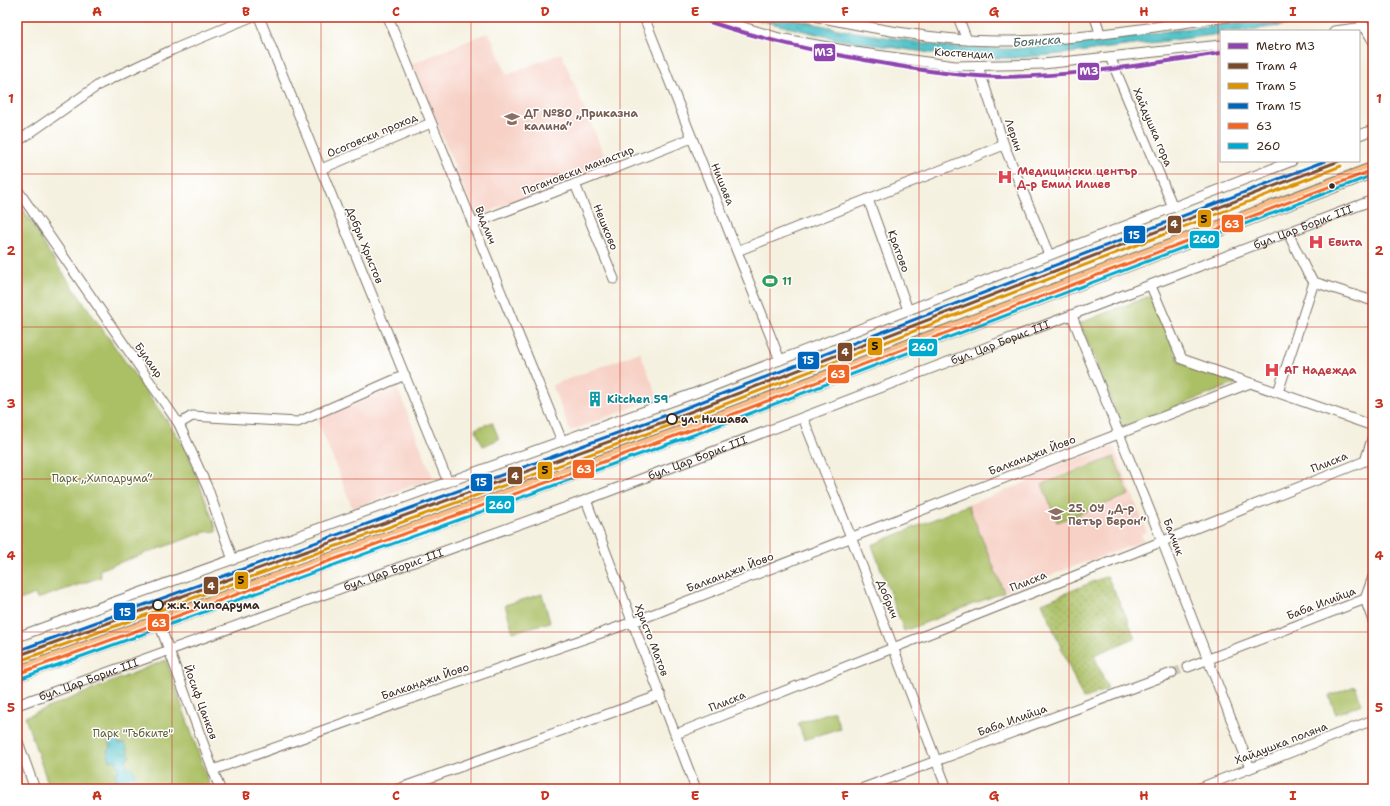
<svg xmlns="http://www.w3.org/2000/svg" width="1390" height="806" font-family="'Shantell Sans',sans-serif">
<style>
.built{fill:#f7d1c6}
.grass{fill:url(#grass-dots);stroke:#737542}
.park{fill:#abc065;stroke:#737542}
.water{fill:url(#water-ripples);stroke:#487774}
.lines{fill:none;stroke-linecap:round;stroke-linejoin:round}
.street-tunnel{stroke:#d0c9b9;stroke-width:9;stroke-dasharray:9 4.5;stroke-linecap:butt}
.street-casing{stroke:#7c7062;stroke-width:11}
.primary-casing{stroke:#7c7062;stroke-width:17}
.street{stroke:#fff;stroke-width:9}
.primary{stroke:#f8bd88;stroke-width:15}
.bus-1-casing{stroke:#fff;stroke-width:6}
.bus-2-casing{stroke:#fff;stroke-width:6}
.bus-1{stroke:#f26522;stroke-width:3}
.bus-2{stroke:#00a9ce;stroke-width:3}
.tram-1-casing{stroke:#fff;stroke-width:6}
.tram-2-casing{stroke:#fff;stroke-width:6}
.tram-3-casing{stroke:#fff;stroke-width:6}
.tram-1{stroke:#7a4b2a;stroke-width:3}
.tram-2{stroke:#db9304;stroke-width:3}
.tram-3{stroke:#0065bd;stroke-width:3}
.metro-1-casing{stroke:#fff;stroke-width:7}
.metro-1{stroke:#8e44ad;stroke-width:4}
.grid{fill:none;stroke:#c8321e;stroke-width:1;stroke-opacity:0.55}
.bus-dot{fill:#3b2a1e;stroke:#fff;stroke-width:1.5}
.stop-dot{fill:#fff;stroke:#3b2a1e;stroke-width:2}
.labels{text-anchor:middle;stroke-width:3;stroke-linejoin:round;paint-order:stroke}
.street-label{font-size:11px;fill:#3b2a1e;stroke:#fff}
.education-label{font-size:11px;font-weight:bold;fill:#785e54;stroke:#fff;text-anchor:start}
.health-label{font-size:11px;font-weight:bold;fill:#be3a42;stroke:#fff;text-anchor:start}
.leisure-label{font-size:11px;font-weight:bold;fill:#27864d;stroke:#fff;text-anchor:start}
.culture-label{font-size:11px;font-weight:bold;fill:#0d838f;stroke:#fff;text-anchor:start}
.stop-label{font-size:11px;font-weight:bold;fill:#3b2a1e;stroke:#fff;text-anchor:start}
.park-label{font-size:11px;fill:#625e37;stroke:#fff}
.water-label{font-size:12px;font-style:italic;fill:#44605a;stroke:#fff}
.line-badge{stroke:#fff;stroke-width:1.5}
.badge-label{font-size:11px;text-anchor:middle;font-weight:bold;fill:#fff}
.pale-badge-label{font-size:11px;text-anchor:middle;font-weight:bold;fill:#111}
.neatline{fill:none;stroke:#c8321e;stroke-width:1.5}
.grid-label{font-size:13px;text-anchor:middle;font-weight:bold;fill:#c8321e}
</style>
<defs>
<pattern id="grass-dots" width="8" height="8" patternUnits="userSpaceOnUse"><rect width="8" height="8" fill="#abc065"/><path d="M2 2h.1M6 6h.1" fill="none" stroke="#8c9c53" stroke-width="1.8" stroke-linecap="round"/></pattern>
<pattern id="water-ripples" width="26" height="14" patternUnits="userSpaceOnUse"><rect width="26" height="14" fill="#56c4ca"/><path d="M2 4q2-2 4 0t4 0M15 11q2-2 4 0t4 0" fill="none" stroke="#489fa3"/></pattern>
</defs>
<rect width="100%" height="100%" fill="#fff"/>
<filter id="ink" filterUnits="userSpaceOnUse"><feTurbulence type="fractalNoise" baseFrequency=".025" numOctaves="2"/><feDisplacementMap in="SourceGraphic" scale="8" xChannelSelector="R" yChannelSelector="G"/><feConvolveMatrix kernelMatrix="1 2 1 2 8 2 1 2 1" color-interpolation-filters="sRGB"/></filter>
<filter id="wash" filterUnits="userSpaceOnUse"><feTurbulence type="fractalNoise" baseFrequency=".012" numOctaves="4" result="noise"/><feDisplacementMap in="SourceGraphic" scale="16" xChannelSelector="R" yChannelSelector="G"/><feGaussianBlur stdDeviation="0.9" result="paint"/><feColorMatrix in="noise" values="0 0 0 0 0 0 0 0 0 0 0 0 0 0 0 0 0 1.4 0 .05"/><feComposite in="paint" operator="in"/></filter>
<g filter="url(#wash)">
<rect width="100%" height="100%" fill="#f5f1e0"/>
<path class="built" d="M489,32L507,75L561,53L607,162L476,217L412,64Z
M640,352L658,398L570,431L552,385Z
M397,387L433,478L353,509L317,419Z
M1114,447L1147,532L1141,534L1144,541L1004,592L968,505L1032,480L1030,474Z"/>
<path class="grass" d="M1107,576L1126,616L1135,638L1094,655L1108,689L1083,699L1042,603Z"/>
<path class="park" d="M17,199L53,259L186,448L217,531L205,532L99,570L101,577L37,599L35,594L17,601Z
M1152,295L1179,362L1237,383L1122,428L1080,323Z
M492,422L499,439L483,446L475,429Z
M1114,457L1129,495L1057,522L1042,484Z
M968,505L1004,592L904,631L872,545Z
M542,594L550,622L513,632L505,605Z
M166,660L211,789H50L25,717Z
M1355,686L1362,704L1336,714L1329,696Z
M834,711L840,728L804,740L798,723Z"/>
<path class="water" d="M746,17H784L843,30L948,47L1011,49L1051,46L1277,17H1350L1241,31H1221V34L1062,54L1015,58H981L952,56L841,40Z
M116,735L119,744L125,743L130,757L125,759L128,768L132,767L137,780L132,781L134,789H126L124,784L119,785L114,773L119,771L116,760L110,761L107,750L111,748L108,738Z"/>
</g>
<g filter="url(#ink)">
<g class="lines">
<path class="street-tunnel" d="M1172,673L1188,667"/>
<g class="street-casing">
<g id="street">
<path d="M259,17L448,482"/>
<path d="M388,17L562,441"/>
<path d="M644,17L780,360"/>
<path d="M711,17L779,38L855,52L955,66L1043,64L1221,45"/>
<path d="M818,17C877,29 938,41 998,41C1073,42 1153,26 1227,17"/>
<path d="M958,17L967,40"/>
<path d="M1095,17L1100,33"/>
<path d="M1359,17L1373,41"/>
<path d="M1334,31L1365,27"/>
<path d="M1110,57L1173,207"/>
<path d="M978,66L1004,145L1049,255"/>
<path d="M1359,135L1373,130"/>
<path d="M17,142L100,84L172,50L251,17"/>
<path d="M321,169L431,123"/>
<path d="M575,184L614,279"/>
<path d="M17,189L179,424L208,489L233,560"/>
<path d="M868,199L908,310"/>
<path d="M473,224L692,138"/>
<path d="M1288,233L1307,272L1314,282L1373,301"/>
<path d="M737,251L1004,145"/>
<path d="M1151,286L1182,359L1373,426"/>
<path d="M1072,316L1162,541L1250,768"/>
<path d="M1278,392L1314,282"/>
<path d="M803,418L851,537L947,789"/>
<path d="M179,424L192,416L298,422L405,375"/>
<path d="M586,500L696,789"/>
<path d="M1373,577L1365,599L1373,621"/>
<path d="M159,623L220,789"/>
<path d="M17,637L695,393L1292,161"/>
<path d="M1188,667L1373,596"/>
<path id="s1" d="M17,705L586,500L1373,200"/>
<path d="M676,734L1365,461L1373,436"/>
<path d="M17,739L35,789"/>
<path d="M213,770L416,697L633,622L1250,383"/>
<path d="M398,789L661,695"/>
<path d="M861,789L1172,673"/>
<path d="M1197,789L1373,720"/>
</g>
</g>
<g class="primary-casing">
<path id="primary" d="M17,674L694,429L1373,170"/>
</g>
<use href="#street" class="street"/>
<use href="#primary" class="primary"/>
<g class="bus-1-casing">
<path id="bus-1" d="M17,674L694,429L1373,170"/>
</g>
<g class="bus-2-casing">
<path id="bus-2" d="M19,679L696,434L1373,175"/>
</g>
<use href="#bus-1" class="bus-1"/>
<use href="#bus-2" class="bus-2"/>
<g class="tram-1-casing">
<path id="tram-1" d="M17,656L677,417L1339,161"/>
</g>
<g class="tram-2-casing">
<path id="tram-2" d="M19,661L679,422L1341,166"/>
</g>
<g class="tram-3-casing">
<path id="tram-3" d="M17,651L675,412L1325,161"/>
</g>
<use href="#tram-1" class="tram-1"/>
<use href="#tram-2" class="tram-2"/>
<use href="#tram-3" class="tram-3"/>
<g class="metro-1-casing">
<path id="metro-1" d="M696,17C748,36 800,48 854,58C902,67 950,76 998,77C1073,77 1147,64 1221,53"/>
</g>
<use href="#metro-1" class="metro-1"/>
</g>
</g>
<path class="grid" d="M172,17V789M321,17V789M471,17V789M620,17V789M770,17V789M919,17V789M1069,17V789M1218,17V789M17,174H1373M17,327H1373M17,479H1373M17,632H1373"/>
<defs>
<g id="school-bare" transform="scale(1.2)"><path d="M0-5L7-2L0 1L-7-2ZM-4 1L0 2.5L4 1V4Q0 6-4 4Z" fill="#8d6e63" stroke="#fff" stroke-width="2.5" paint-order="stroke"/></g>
<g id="hospital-bare" transform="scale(1.2)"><path d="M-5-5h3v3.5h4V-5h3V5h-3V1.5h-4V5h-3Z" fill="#e0444e" stroke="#fff" stroke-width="2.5" paint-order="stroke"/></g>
<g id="stadium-bare" transform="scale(1.2)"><path d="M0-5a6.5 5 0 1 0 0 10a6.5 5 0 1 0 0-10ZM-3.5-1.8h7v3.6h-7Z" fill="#2e9e5b" stroke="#fff" stroke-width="2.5" paint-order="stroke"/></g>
<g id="building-bare" transform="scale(1.2)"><path d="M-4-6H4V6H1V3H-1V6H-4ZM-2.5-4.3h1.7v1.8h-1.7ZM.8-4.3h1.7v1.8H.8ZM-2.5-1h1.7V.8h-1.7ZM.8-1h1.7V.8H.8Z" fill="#0f9aa8" stroke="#fff" stroke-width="2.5" paint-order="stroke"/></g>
</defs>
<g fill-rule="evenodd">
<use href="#school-bare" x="512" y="119"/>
<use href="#hospital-bare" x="1005" y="177"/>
<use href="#hospital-bare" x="1316" y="242"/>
<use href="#stadium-bare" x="770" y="281"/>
<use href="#hospital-bare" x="1272" y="370"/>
<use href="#building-bare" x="595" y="399"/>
<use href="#school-bare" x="1056" y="514"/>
</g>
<circle class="bus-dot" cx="1332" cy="186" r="3.5"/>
<g class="stop-dot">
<circle cx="672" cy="419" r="5"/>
<circle cx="158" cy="605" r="5"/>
</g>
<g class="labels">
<g class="street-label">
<text transform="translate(964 53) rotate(3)" y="4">Кюстендил</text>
<text transform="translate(1153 127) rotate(67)" y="4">Хайдушка гора</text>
<text transform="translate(372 135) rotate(-23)" y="4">Осоговски проход</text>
<text transform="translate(1014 135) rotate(71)" y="4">Лерин</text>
<text transform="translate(578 170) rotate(-21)" y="4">Погановски манастир</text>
<text transform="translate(723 184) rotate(68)" y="4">Нишава</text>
<text transform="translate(486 225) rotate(68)" y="4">Видлич</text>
<text transform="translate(606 227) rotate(68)" y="4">Нешково</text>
<text dy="4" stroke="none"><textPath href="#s1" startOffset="1372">бул. Цар Борис III</textPath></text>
<text transform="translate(365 245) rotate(68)" y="4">Добри Христов</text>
<text transform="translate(899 251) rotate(70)" y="4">Кратово</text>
<text dy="4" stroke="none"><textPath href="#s1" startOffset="1048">бул. Цар Борис III</textPath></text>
<text transform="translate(149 360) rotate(55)" y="4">Булаир</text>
<text transform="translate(1032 455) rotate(-21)" y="4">Балканджи Йово</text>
<text dy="4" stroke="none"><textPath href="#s1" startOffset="724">бул. Цар Борис III</textPath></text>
<text transform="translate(1329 462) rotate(-22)" y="4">Плиска</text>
<text transform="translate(1174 537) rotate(69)" y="4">Балчик</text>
<text dy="4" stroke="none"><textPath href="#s1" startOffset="400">бул. Цар Борис III</textPath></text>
<text transform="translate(730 572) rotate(-21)" y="4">Балканджи Йово</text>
<text transform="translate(1028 581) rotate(-22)" y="4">Плиска</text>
<text transform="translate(888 599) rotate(69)" y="4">Добрич</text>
<text transform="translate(1321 603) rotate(-21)" y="4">Баба Илийца</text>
<text transform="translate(652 640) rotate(69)" y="4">Христо Матов</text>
<text dy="4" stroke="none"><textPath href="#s1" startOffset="76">бул. Цар Борис III</textPath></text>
<text transform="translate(425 681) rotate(-19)" y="4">Балканджи Йово</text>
<text transform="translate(727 701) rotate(-22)" y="4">Плиска</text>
<text transform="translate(201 702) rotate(70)" y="4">Йосиф Цанков</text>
<text transform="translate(1012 720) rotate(-20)" y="4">Баба Илийца</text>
<text transform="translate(1281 743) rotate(-21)" y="4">Хайдушка поляна</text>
</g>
<g class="education-label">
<text x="524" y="117">ДГ №80 „Приказна<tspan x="524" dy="13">калина“</tspan></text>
<text x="1068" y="512">25. ОУ „Д-р<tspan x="1068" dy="13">Петър Берон“</tspan></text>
</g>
<g class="health-label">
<text x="1017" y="175">Медицински център<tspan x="1017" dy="13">Д-р Емил Илиев</tspan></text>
<text x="1328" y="246">Евита</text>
<text x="1284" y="374">АГ Надежда</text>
</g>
<g class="leisure-label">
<text x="782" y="285">11</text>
</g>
<g class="culture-label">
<text x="607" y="403">Kitchen 59</text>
</g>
<g class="stop-label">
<text x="681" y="423">ул. Нишава</text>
<text x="167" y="609">ж.к. Хиподрума</text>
</g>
<g class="park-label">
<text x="102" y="482">Парк „Хиподрума“</text>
<text x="133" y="737">Парк "Гъбките"</text>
</g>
<g class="water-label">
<text transform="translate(1037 41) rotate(-4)" y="4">Боянска</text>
</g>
</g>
<g class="line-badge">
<rect x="813" y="43" width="23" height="19" rx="4" fill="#8e44ad"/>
<rect x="1077" y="62" width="23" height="19" rx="4" fill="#8e44ad"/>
<rect x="1197" y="209" width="15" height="19" rx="4" fill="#db9304"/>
<rect x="1221" y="214" width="23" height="19" rx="4" fill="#f26522"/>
<rect x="1167" y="215" width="15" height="19" rx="4" fill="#7a4b2a"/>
<rect x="1123" y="225" width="23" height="19" rx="4" fill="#0065bd"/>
<rect x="1189" y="230" width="31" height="19" rx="4" fill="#00a9ce"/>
<rect x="867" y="337" width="16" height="19" rx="4" fill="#db9304"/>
<rect x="908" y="338" width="30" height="19" rx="4" fill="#00a9ce"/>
<rect x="837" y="342" width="16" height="20" rx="4" fill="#7a4b2a"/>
<rect x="797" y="351" width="23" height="19" rx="4" fill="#0065bd"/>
<rect x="827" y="364" width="23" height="20" rx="4" fill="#f26522"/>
<rect x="572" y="459" width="23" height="20" rx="4" fill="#f26522"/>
<rect x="537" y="461" width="16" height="19" rx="4" fill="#db9304"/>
<rect x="507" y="466" width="16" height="19" rx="4" fill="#7a4b2a"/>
<rect x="470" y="473" width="23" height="19" rx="4" fill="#0065bd"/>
<rect x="485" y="495" width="30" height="19" rx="4" fill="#00a9ce"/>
<rect x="234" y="571" width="15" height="19" rx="4" fill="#db9304"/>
<rect x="203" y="576" width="16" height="19" rx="4" fill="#7a4b2a"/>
<rect x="113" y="602" width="23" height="19" rx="4" fill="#0065bd"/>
<rect x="147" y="613" width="23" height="19" rx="4" fill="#f26522"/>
</g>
<g class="badge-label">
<text x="824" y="56">M3</text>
<text x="1089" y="75">M3</text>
<text x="1232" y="228">63</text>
<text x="1174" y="228">4</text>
<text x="1134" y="239">15</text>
<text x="1204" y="243">260</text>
<text x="923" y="351">260</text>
<text x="845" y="356">4</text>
<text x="808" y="364">15</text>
<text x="838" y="378">63</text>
<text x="584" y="473">63</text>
<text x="515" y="480">4</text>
<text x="481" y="486">15</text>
<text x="500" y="509">260</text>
<text x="211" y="590">4</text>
<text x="125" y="616">15</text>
<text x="159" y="627">63</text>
</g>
<g class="pale-badge-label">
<text x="1204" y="223">5</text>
<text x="875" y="350">5</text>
<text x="545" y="474">5</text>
<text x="241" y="584">5</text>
</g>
<rect width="1390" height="806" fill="none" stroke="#fff" stroke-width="44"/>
<rect x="1220" y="30" width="140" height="132" fill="#ffffff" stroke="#b1aaa5"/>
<rect x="1228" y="43" width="20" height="6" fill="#8e44ad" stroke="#b1aaa5"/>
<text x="1256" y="50" font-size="12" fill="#3b2a1e">Metro M3</text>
<rect x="1228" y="63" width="20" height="6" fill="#7a4b2a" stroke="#b1aaa5"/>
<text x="1256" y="70" font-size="12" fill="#3b2a1e">Tram 4</text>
<rect x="1228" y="83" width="20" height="6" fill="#db9304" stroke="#b1aaa5"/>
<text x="1256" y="90" font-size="12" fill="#3b2a1e">Tram 5</text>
<rect x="1228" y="103" width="20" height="6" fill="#0065bd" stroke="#b1aaa5"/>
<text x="1256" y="110" font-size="12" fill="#3b2a1e">Tram 15</text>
<rect x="1228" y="123" width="20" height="6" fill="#f26522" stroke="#b1aaa5"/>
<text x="1256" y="130" font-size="12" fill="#3b2a1e">63</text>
<rect x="1228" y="143" width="20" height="6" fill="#00a9ce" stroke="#b1aaa5"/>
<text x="1256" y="150" font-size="12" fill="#3b2a1e">260</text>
<rect x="22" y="22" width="1346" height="762" class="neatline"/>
<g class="grid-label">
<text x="97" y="16">A</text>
<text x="246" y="16">B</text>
<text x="396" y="16">C</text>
<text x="545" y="16">D</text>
<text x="695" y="16">E</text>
<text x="845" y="16">F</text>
<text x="994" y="16">G</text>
<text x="1144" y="16">H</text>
<text x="1293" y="16">I</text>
<text x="11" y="103">1</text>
<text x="1379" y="103">1</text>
<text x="11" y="255">2</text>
<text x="1379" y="255">2</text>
<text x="11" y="408">3</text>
<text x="1379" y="408">3</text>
<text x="11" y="560">4</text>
<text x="1379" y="560">4</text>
<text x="11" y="712">5</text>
<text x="1379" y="712">5</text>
<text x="97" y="800">A</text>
<text x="246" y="800">B</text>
<text x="396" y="800">C</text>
<text x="545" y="800">D</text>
<text x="695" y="800">E</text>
<text x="845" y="800">F</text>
<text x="994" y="800">G</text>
<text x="1144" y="800">H</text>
<text x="1293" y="800">I</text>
</g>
</svg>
